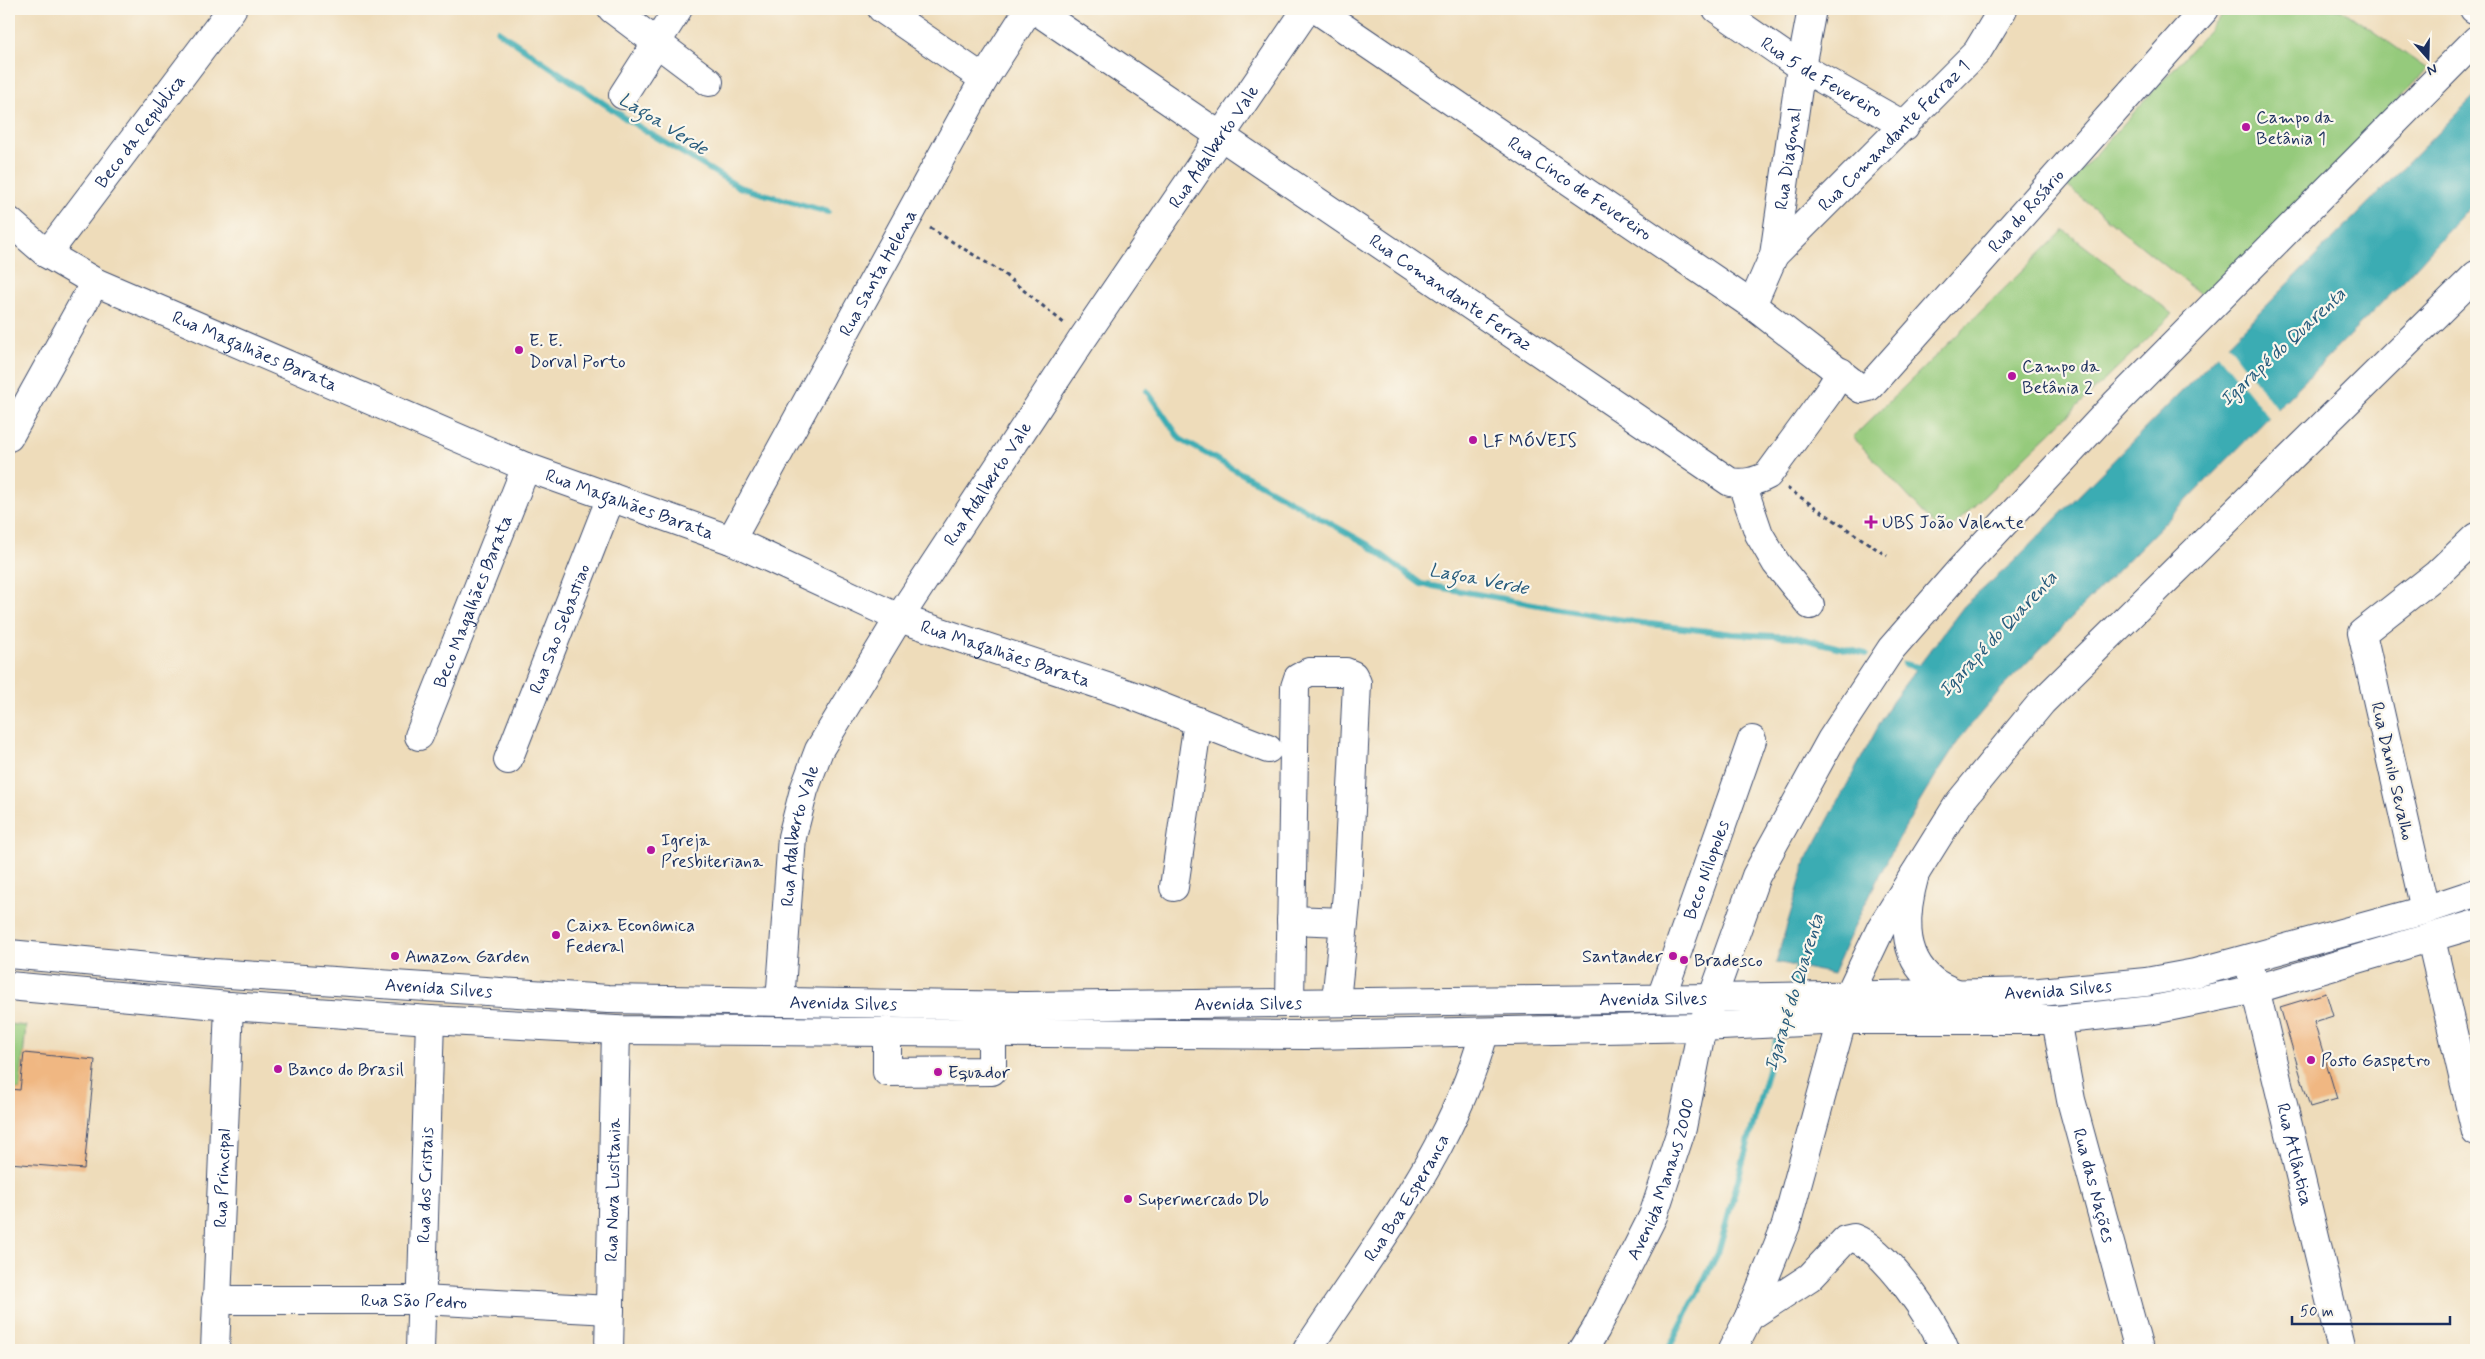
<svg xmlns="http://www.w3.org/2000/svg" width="2485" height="1359" font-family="Mynerve,sans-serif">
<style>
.green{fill:#95ca7b;stroke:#587c6c}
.water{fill:#3bacb3;stroke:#2b6e88}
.pier{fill:#eedcba}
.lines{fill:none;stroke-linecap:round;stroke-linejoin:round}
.stream{stroke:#3bacb3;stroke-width:6}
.building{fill:#f0b782}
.minor-casing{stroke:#3b496c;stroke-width:30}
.major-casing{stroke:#3b496c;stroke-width:30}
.path{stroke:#3b496c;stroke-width:3;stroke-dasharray:4 4;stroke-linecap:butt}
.minor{stroke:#fff;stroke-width:28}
.major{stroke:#fff;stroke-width:28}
.poi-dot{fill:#b5179e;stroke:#fbf7ec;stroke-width:2}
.labels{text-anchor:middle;stroke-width:4.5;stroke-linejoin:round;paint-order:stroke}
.street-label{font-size:18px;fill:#1b2f5e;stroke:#fbf7ec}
.poi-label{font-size:18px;fill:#1b2f5e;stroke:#fbf7ec;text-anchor:start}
.water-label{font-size:19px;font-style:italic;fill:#265b7c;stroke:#fbf7ec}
</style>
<rect width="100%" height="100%" fill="#fbf7ec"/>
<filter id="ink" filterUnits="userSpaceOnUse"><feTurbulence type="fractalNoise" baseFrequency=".02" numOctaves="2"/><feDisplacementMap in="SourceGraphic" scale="10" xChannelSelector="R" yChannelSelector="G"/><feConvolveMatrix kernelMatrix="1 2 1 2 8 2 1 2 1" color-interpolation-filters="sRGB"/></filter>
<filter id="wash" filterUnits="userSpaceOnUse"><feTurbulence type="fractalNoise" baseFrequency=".0096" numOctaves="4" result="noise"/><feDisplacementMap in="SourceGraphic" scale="20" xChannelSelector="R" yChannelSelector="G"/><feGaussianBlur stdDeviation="1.12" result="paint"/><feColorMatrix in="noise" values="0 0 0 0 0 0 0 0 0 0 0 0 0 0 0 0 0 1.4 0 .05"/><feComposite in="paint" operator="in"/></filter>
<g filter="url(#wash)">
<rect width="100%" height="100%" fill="#eedcba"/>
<path class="green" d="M2228,9H2341L2427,69L2209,301L2067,186Z
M2064,230L2173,314L1944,535L1853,437Z
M9,1024L26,1026L20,1090L9,1089Z"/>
<path class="water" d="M2476,94V201L2405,279L2001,689C1985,709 1967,728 1953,749C1906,819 1867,896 1833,974L1776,962L1806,861L1892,701L1964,606L2011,564Z"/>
<path class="pier" d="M2226,342L2279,412L2271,420L2216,352Z"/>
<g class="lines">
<path class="stream" d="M498,31L628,120L739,187L828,212
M1147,391L1180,439L1367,544L1421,584L1634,622L1733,634L1795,637L1866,654
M1904,664L1926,669
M1791,991L1800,960
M1668,1350L1718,1253L1779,1029"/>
</g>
<g id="blocks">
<path class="building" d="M2326,993L2333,1016L2314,1022L2337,1099L2310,1107L2280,1007Z
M24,1053L95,1060L84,1169L9,1163V1089L20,1090Z"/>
</g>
</g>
<g filter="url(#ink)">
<use href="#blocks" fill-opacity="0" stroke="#3b496c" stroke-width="1"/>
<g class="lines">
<g class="minor-casing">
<g id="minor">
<path d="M612,9L709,82"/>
<path d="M882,9L984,79"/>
<path id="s1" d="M1034,9L1730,482C1745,484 1755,482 1768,475L1828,393L1841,372"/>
<path id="s2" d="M1316,9L1752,305L1861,389L1869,387L2205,9"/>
<path id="s3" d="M1717,9L1801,67L1905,126"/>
<path d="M2474,9L2476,10"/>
<path d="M623,95L678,9"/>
<path id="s4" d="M9,221L47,254L95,282L526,467L731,540L899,618L1131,695L1268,749"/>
<path id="s5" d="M47,254L232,9"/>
<path id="s6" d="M1774,255L1977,52L2003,9"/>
<path id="s7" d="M1752,305L1774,255L1801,67L1812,9"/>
<path d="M9,437L95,282"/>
<path d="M1742,484L1759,534L1776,563L1810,605"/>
<path id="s8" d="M731,540L984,79L1029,9"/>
<path id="s9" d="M419,736L526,467"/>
<path id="s10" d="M508,760L611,497"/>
<path d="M1174,887L1198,721"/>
<path d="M2425,910L2362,633L2437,574L2476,537"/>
<path d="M1291,920L1344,922"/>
<path d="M2431,939L2476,1132"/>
<path id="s11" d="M2248,959L2342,1350"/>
<path id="s12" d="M1661,998L1752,740"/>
<path id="s13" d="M780,1002L792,837L804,790L819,750L899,618L1083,338L1307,9"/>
<path d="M1290,1002L1295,687L1298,678L1309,672H1346L1353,675L1357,683L1347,894L1336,1001"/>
<path id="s14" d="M2056,1020L2071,1100L2139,1350"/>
<path d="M887,1031V1072L992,1071V1031"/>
<path id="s15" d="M216,1300H422L610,1310"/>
<path d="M1749,1317L1810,1277L1845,1240L1854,1238C1886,1250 1933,1319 1945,1350"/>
<path id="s16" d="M215,1350L229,1006"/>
<path id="s17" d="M420,1350L430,1020"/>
<path id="s18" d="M609,1350L616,1030"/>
<path id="s19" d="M1307,1350C1373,1248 1452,1152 1484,1033"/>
<path id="s20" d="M1583,1350L1596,1329L1653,1216L1682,1128L1702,1027L1756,876L1831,740L1891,649L1961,569L2117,402L2476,40"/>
<path d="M1732,1350L1749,1317L1786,1225L1849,995L1881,928L1959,803L2042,702L2476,275"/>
</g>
</g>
<g class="major-casing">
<g id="major">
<path d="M1915,874C1905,910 1899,955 1933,981C1939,986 1947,989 1954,992"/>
<path id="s21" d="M9,954L214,973L608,999L1025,1006L1712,998L2040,992L2146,982L2195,973L2425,910L2476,893"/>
<path d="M9,986L229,1006L430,1020L616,1030L1310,1035L1702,1027L1843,1020H2056L2153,1010L2256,989L2476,924"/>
</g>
</g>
<path class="path" d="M930,228L1000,271L1065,324
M1787,488L1887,556"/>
<use href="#minor" class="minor"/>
<use href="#major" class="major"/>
</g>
</g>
<g class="poi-dot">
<circle cx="2246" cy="127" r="5"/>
<circle cx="519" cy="350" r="5"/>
<circle cx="2012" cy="376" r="5"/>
<circle cx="1473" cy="440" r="5"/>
<path d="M1868.5 514.5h5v5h5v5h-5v5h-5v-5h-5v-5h5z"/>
<circle cx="651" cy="850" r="5"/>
<circle cx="556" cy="935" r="5"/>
<circle cx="395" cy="956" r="5"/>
<circle cx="1673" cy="956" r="5"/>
<circle cx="1684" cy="960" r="5"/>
<circle cx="2311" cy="1060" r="5"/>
<circle cx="278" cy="1069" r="5"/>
<circle cx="938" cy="1072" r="5"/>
<circle cx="1128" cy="1199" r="5"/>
</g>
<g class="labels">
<g class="street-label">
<text dy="6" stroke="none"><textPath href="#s3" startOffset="125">Rua 5 de Fevereiro</textPath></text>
<text dy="6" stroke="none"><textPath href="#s5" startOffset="154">Beco da Republica</textPath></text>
<text dy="6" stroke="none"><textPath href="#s6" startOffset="169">Rua Comandante Ferraz 1</textPath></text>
<text dy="6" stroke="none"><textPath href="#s13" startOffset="978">Rua Adalberto Vale</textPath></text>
<text dy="6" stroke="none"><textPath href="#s7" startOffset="152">Rua Diagonal</textPath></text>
<text dy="6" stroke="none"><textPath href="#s2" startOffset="319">Rua Cinco de Fevereiro</textPath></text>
<text dy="6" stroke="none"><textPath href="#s2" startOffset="909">Rua do Rosário</textPath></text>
<text dy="6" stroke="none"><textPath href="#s8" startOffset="305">Rua Santa Helena</textPath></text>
<text dy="6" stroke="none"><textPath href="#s1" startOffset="504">Rua Comandante Ferraz</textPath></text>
<text dy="6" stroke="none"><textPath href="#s4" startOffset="280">Rua Magalhães Barata</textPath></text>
<text dy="6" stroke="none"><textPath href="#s13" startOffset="572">Rua Adalberto Vale</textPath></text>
<text dy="6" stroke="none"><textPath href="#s4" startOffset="685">Rua Magalhães Barata</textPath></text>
<text dy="6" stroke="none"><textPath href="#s9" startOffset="145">Beco Magalhães Barata</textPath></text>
<text dy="6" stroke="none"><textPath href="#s10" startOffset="141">Rua Sao Sebastiao</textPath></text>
<text dy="6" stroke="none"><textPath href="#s4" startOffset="1090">Rua Magalhães Barata</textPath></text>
<text transform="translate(2393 771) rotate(77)" y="6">Rua Danilo Sevalho</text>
<text dy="6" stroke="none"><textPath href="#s13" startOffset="168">Rua Adalberto Vale</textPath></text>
<text dy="6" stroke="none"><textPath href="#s12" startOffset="136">Beco Nilopoles</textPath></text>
<text dy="6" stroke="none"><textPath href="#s21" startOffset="431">Avenida Silves</textPath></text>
<text dy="6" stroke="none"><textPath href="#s21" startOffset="2051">Avenida Silves</textPath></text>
<text dy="6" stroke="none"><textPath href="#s21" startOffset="1646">Avenida Silves</textPath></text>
<text dy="6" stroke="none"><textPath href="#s21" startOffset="836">Avenida Silves</textPath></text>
<text dy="6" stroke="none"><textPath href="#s21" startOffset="1241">Avenida Silves</textPath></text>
<text dy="6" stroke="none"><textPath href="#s11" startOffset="201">Rua Atlântica</textPath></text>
<text dy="6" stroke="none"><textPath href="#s16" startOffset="172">Rua Principal</textPath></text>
<text dy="6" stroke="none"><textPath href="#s20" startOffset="189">Avenida Manaus 2000</textPath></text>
<text dy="6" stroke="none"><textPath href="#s17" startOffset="165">Rua dos Cristais</textPath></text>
<text dy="6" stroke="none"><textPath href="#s14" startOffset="170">Rua das Nações</textPath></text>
<text dy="6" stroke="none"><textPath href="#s18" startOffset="160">Rua Nova Lusitania</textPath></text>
<text dy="6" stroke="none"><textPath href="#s19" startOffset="182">Rua Boa Esperanca</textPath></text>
<text dy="6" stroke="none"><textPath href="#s15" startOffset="198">Rua São Pedro</textPath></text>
</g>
<g class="poi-label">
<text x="2256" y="123">Campo da<tspan x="2256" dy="21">Betânia 1</tspan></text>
<text x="529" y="346">E. E.<tspan x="529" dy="21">Dorval Porto</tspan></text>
<text x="2022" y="372">Campo da<tspan x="2022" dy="21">Betânia 2</tspan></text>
<text x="1483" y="446">LF MÓVEIS</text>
<text x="1882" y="528">UBS João Valente</text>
<text x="661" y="846">Igreja<tspan x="661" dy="21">Presbiteriana</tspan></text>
<text x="566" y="931">Caixa Econômica<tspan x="566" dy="21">Federal</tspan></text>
<text x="405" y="962">Amazon Garden</text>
<text x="1663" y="962" text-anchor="end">Santander</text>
<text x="1694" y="966">Bradesco</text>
<text x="2321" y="1066">Posto Gaspetro</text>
<text x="288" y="1075">Banco do Brasil</text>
<text x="948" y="1078">Equador</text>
<text x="1138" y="1205">Supermercado Db</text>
</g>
<g class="water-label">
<text transform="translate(664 123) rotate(32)" y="7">Lagoa Verde</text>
<text transform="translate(2282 346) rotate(-43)" y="7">Igarapé do Quarenta</text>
<text transform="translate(1479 578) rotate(11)" y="7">Lagoa Verde</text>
<text transform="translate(1997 633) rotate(-47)" y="7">Igarapé do Quarenta</text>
<text transform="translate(1793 992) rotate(-73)" y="7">Igarapé do Quarenta</text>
</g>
</g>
<rect width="2485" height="1359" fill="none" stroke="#fbf7ec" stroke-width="30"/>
<g transform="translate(2428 58) rotate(160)" stroke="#fbf7ec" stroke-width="4" paint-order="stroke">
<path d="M0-4L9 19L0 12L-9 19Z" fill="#1b2f5e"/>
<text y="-8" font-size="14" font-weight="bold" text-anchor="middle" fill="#1b2f5e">N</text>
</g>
<path d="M2292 1316v8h158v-8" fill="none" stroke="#1b2f5e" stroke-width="2.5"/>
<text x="2300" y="1316" font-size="15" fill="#1b2f5e" stroke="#fbf7ec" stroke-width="4" paint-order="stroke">50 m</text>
</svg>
